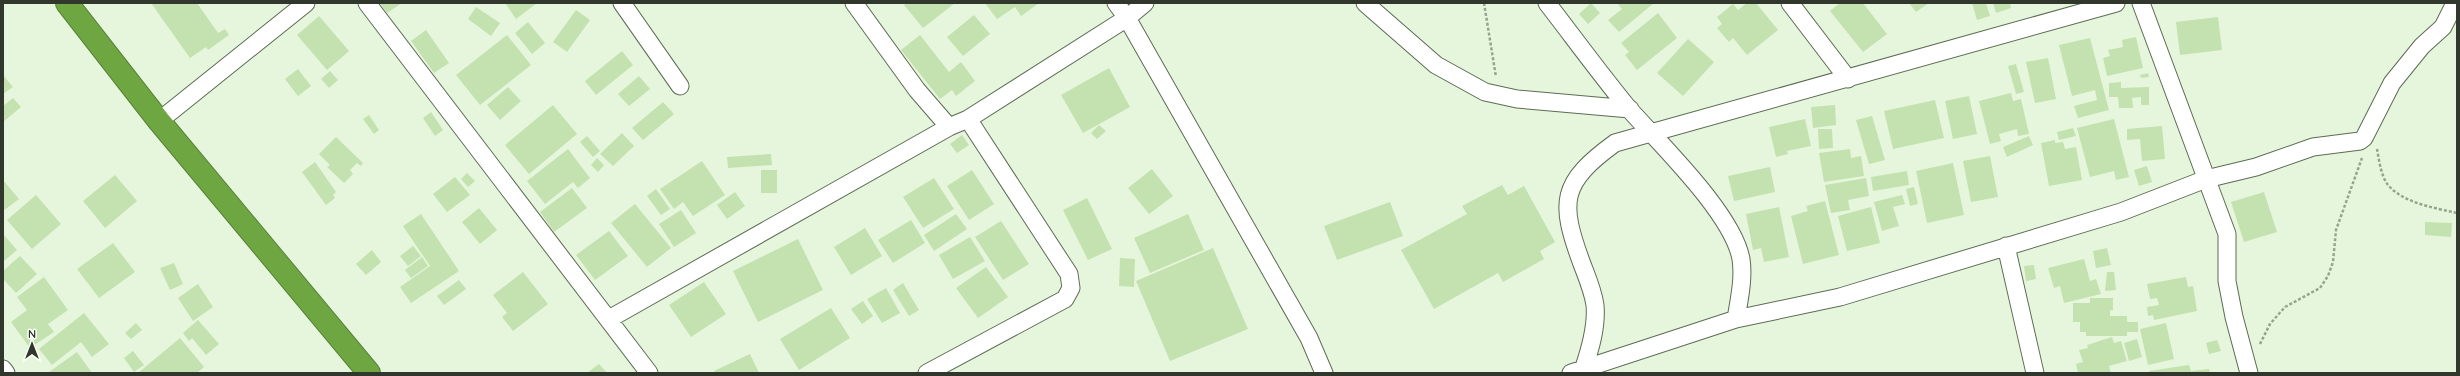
<svg xmlns="http://www.w3.org/2000/svg" width="2460" height="376" font-family="Quicksand,sans-serif">
<style>
.building{fill:#c3e2af}
.lines{fill:none;stroke-linecap:round;stroke-linejoin:round}
.street-casing{stroke:#5d6b54;stroke-width:19}
.highway-casing{stroke:#59803b;stroke-width:24}
.path{stroke:#97a390;stroke-width:2.5;stroke-dasharray:3 2;stroke-linecap:butt}
.street{stroke:#fff;stroke-width:17}
.highway{stroke:#6ea742;stroke-width:22}
</style>
<rect width="100%" height="100%" fill="#e6f6dc"/>
<path class="building" d="M151,3H197L218,33L225,29L229,35L208,50L206,47L190,58Z
M380,3H402L387,13Z
M505,3H537L516,19Z
M907,3H955L923,28L904,5Z
M985,3H1039L1021,16L1015,7L997,19Z
M1591,3L1600,13L1588,24L1579,14Z
M1617,3H1654L1619,32L1608,20L1622,9Z
M1747,3H1756L1778,30L1747,55L1733,38L1729,42L1717,28L1722,24L1717,17L1733,4L1738,10Z
M1840,3H1863L1887,34L1863,52L1830,11Z
M1909,3H1929L1916,12Z
M1972,3H1986L1990,16L1977,20Z
M1993,3H2010L2011,8L1996,13Z
M476,7L500,23L491,36L468,19Z
M576,10L590,20L567,52L553,42Z
M1658,13L1677,38L1637,70L1625,55L1629,52L1621,43Z
M974,15L990,34L963,56L947,37Z
M319,16L349,51L327,70L297,35Z
M2218,17L2222,50L2180,55L2176,22Z
M528,22L545,43L532,54L515,33Z
M426,30L449,63L434,73L411,41Z
M507,35L531,65L480,105L456,75Z
M920,35L949,72L961,62L975,81L956,96L952,90L940,99L901,50Z
M2136,37L2143,68L2107,76L2103,58L2110,56L2108,50L2123,47L2122,40Z
M2090,38L2109,110L2078,118L2074,106L2097,100L2095,90L2072,96L2059,45Z
M1688,39L1714,62L1683,96L1657,73Z
M622,51L633,65L596,95L585,81Z
M2048,58L2056,99L2035,103L2026,62Z
M2016,64L2024,92L2016,94L2008,66Z
M1109,68L1130,107L1083,133L1061,95Z
M298,69L311,86L298,96L285,79Z
M330,71L338,80L329,88L321,79Z
M2148,73L2149,77L2141,78L2140,75Z
M3,75L13,87L3,94Z
M639,76L650,89L629,106L618,94Z
M2121,82V88L2149,87V105H2141V97L2132,98L2133,108H2119L2118,97H2109V83Z
M508,87L521,101L500,120L487,105Z
M2011,93L2013,101L2021,99L2029,134L2018,136L2017,129L1999,134L2001,141L1990,144L1979,101Z
M1969,96L1977,134L1953,139L1945,101Z
M13,98L21,107L3,122V106Z
M1935,100L1944,138L1893,149L1884,111Z
M663,102L674,114L643,140L632,128Z
M553,105L577,134L529,174L505,145Z
M1835,105L1836,125L1813,128L1811,107Z
M431,112L443,130L435,136L423,118Z
M369,115L379,130L374,134L363,119Z
M1872,116L1885,160L1869,164L1856,120Z
M1805,119L1811,146L1787,151L1788,154L1776,157L1769,127Z
M2114,119L2129,177L2116,180L2114,171L2090,177L2077,128Z
M1099,125L1106,131L1097,139L1091,133Z
M2162,126L2165,159L2142,161L2140,139L2127,140V129Z
M2073,128L2076,136L2059,140L2057,132Z
M1818,129H1832L1833,148L1819,149Z
M622,133L634,146L613,166L600,154Z
M962,135L969,145L957,153L950,144Z
M587,136L600,151L593,157L580,142Z
M2029,136L2033,145L2007,157L2003,147Z
M336,137L363,163L361,166L357,163L350,170L353,174L344,183L327,167L330,165L319,154Z
M2055,140V143L2063,142L2065,149L2076,147L2082,180L2049,186L2041,143Z
M568,149L590,178L578,188L573,182L545,204L527,181Z
M1850,149L1851,158L1861,156L1864,176L1824,182L1819,153Z
M771,154L772,165L728,168L727,157Z
M1990,156L1998,197L1971,202L1963,161Z
M597,158L604,165L598,172L591,165Z
M702,161L725,195L693,216L683,202L674,209L660,189Z
M315,162L336,192L333,195L335,198L326,205L302,172Z
M1953,163L1964,215L1927,223L1916,171Z
M2147,166L2152,182L2139,186L2134,170Z
M1770,167L1775,192L1734,201L1728,176Z
M1152,169L1173,196L1149,214L1128,188Z
M761,170H777V193H761Z
M972,170L994,204L969,220L947,186Z
M1907,171L1909,185L1873,191L1871,177Z
M467,173L475,181L468,187L461,179Z
M115,175L137,201L105,228L83,201Z
M455,177L470,195L447,212L433,194Z
M934,178L954,209L923,228L903,197Z
M1866,178L1869,196L1848,200L1850,210L1831,213L1825,185Z
M3,180L19,199L3,211Z
M1502,185L1508,195L1524,186L1555,242L1540,251L1544,259L1503,282L1498,273L1434,309L1401,250L1467,214L1462,206Z
M1914,187L1918,204L1910,206L1906,189Z
M572,188L587,208L554,232L540,212Z
M656,189L670,209L661,215L647,196Z
M735,192L745,206L727,219L717,205Z
M2264,192L2277,232L2244,242L2231,202Z
M36,195L61,224L32,249L7,220Z
M1902,195L1905,204L1893,207L1899,226L1882,231L1874,202Z
M1087,198L1112,249L1088,260L1063,210Z
M1825,201L1839,255L1803,264L1791,216L1808,211L1806,206Z
M1390,202L1403,236L1337,260L1324,226Z
M635,204L671,248L647,267L611,223Z
M1779,207L1789,257L1764,262L1761,248L1753,250L1746,214Z
M1871,207L1880,243L1847,251L1838,216Z
M479,208L497,230L480,244L462,222Z
M681,210L696,233L674,247L659,224Z
M421,214L459,271L411,303L400,287L430,266L403,226Z
M956,214L967,229L934,251L924,235Z
M1188,214L1204,250L1150,273L1134,238Z
M911,220L925,243L893,263L878,240Z
M1001,221L1029,264L1003,280L975,237Z
M2425,222L2452,223L2451,237L2425,235Z
M865,228L882,256L851,275L834,247Z
M609,231L628,256L595,280L576,255Z
M3,234L17,250L3,262Z
M970,237L985,261L953,279L939,255Z
M798,239L823,290L758,322L733,271Z
M113,243L135,272L99,298L77,269Z
M413,246L421,256L408,266L400,256Z
M1213,248L1248,329L1170,361L1136,281Z
M2107,248L2111,265L2096,268L2093,251Z
M372,250L381,262L366,275L356,264Z
M20,256L37,274L16,293L3,279V271Z
M422,257L428,266L411,278L405,270Z
M1120,258L1135,259L1134,287L1119,286Z
M2084,259L2090,281L2096,279L2101,294L2064,303L2060,286L2054,288L2048,268Z
M174,263L183,284L170,290L160,268Z
M2034,265L2036,279L2026,281L2024,266Z
M986,267L1008,297L978,318L956,288Z
M523,272L548,304L513,331L502,317L507,313L493,295Z
M2107,272H2114L2116,290L2105,291Z
M44,277L68,310L48,324L54,332L30,348L11,322L27,310L17,297Z
M2186,277L2188,287L2193,286L2197,311L2154,320L2153,315L2148,316L2147,307L2159,305L2157,298L2150,299L2147,284Z
M459,280L466,289L444,305L437,296Z
M704,282L726,314L691,337L669,305Z
M903,283L919,310L909,316L893,290Z
M198,284L213,307L193,321L178,298Z
M886,288L900,313L882,323L867,299Z
M2090,298H2113V310H2110V316H2127V322H2138V332H2127V336H2086V332H2080V322H2073V303H2090Z
M863,301L873,316L862,324L851,309Z
M831,308L850,338L799,370L780,339Z
M84,313L109,344L92,357L81,342L52,365L39,349Z
M198,320L219,344L206,355L192,338L189,341L183,333Z
M136,323L142,330L131,339L125,333Z
M2166,323L2174,359L2148,365L2140,329Z
M2112,337L2114,343L2121,341L2127,361L2109,366L2111,373H2078L2076,364L2083,362L2079,350L2088,348L2087,345Z
M180,338L204,367L197,373H138Z
M2137,339L2142,357L2129,361L2124,343Z
M2217,340L2221,351L2209,354L2206,343Z
M133,351L144,365L134,372L124,358Z
M77,352L92,373H50L49,372Z
M750,354L759,373H715L714,371Z
M599,364L607,373H587Z
M2189,365L2191,371L2209,369L2210,373H2149V371Z"/>
<g class="lines">
<g class="street-casing">
<path id="street" d="M367,3L649,373
M622,3L680,86
M854,3L917,90L949,127
M1116,3L1127,18L1309,338L1324,373
M1365,3L1436,65L1485,92L1517,99L1630,109
M1547,3C1574,38 1601,75 1629,109C1660,144 1733,214 1741,259C1744,279 1739,300 1736,319
M1790,3L1848,79
M2141,3L2227,234V281L2234,317L2249,373
M159,121L306,3
M2006,246L2035,373
M609,319L949,127L968,119L1127,18L1145,3
M3,369L6,373
M1583,370C1590,350 1597,327 1595,305C1593,291 1587,277 1582,264C1559,202 1560,183 1615,143L2116,3
M927,373L1065,299L1071,288L1069,274L968,119
M1571,373L1736,319L1840,297L2121,212L2206,179L2256,167L2313,147L2360,141L2364,138L2392,83L2422,46L2443,27L2455,3"/>
</g>
<g class="highway-casing">
<path id="highway" d="M67,3L159,121L369,373"/>
</g>
<path class="path" d="M1484,3L1496,77
M2377,149C2379,160 2381,176 2388,185C2403,203 2435,208 2457,213
M2260,344L2270,324L2285,307L2320,288L2328,276L2333,262L2336,230L2362,158"/>
<use href="#street" class="street"/>
<use href="#highway" class="highway"/>
</g>
<rect width="2460" height="376" fill="none" stroke="#31372d" stroke-width="8"/>
<g transform="translate(32 344)" stroke="#fbfff9" stroke-width="3" paint-order="stroke">
<path d="M0-3L7 15L0 10L-7 15Z" fill="#31372d"/>
<text y="-6" font-size="11" font-weight="bold" text-anchor="middle" fill="#31372d">N</text>
</g>
</svg>
